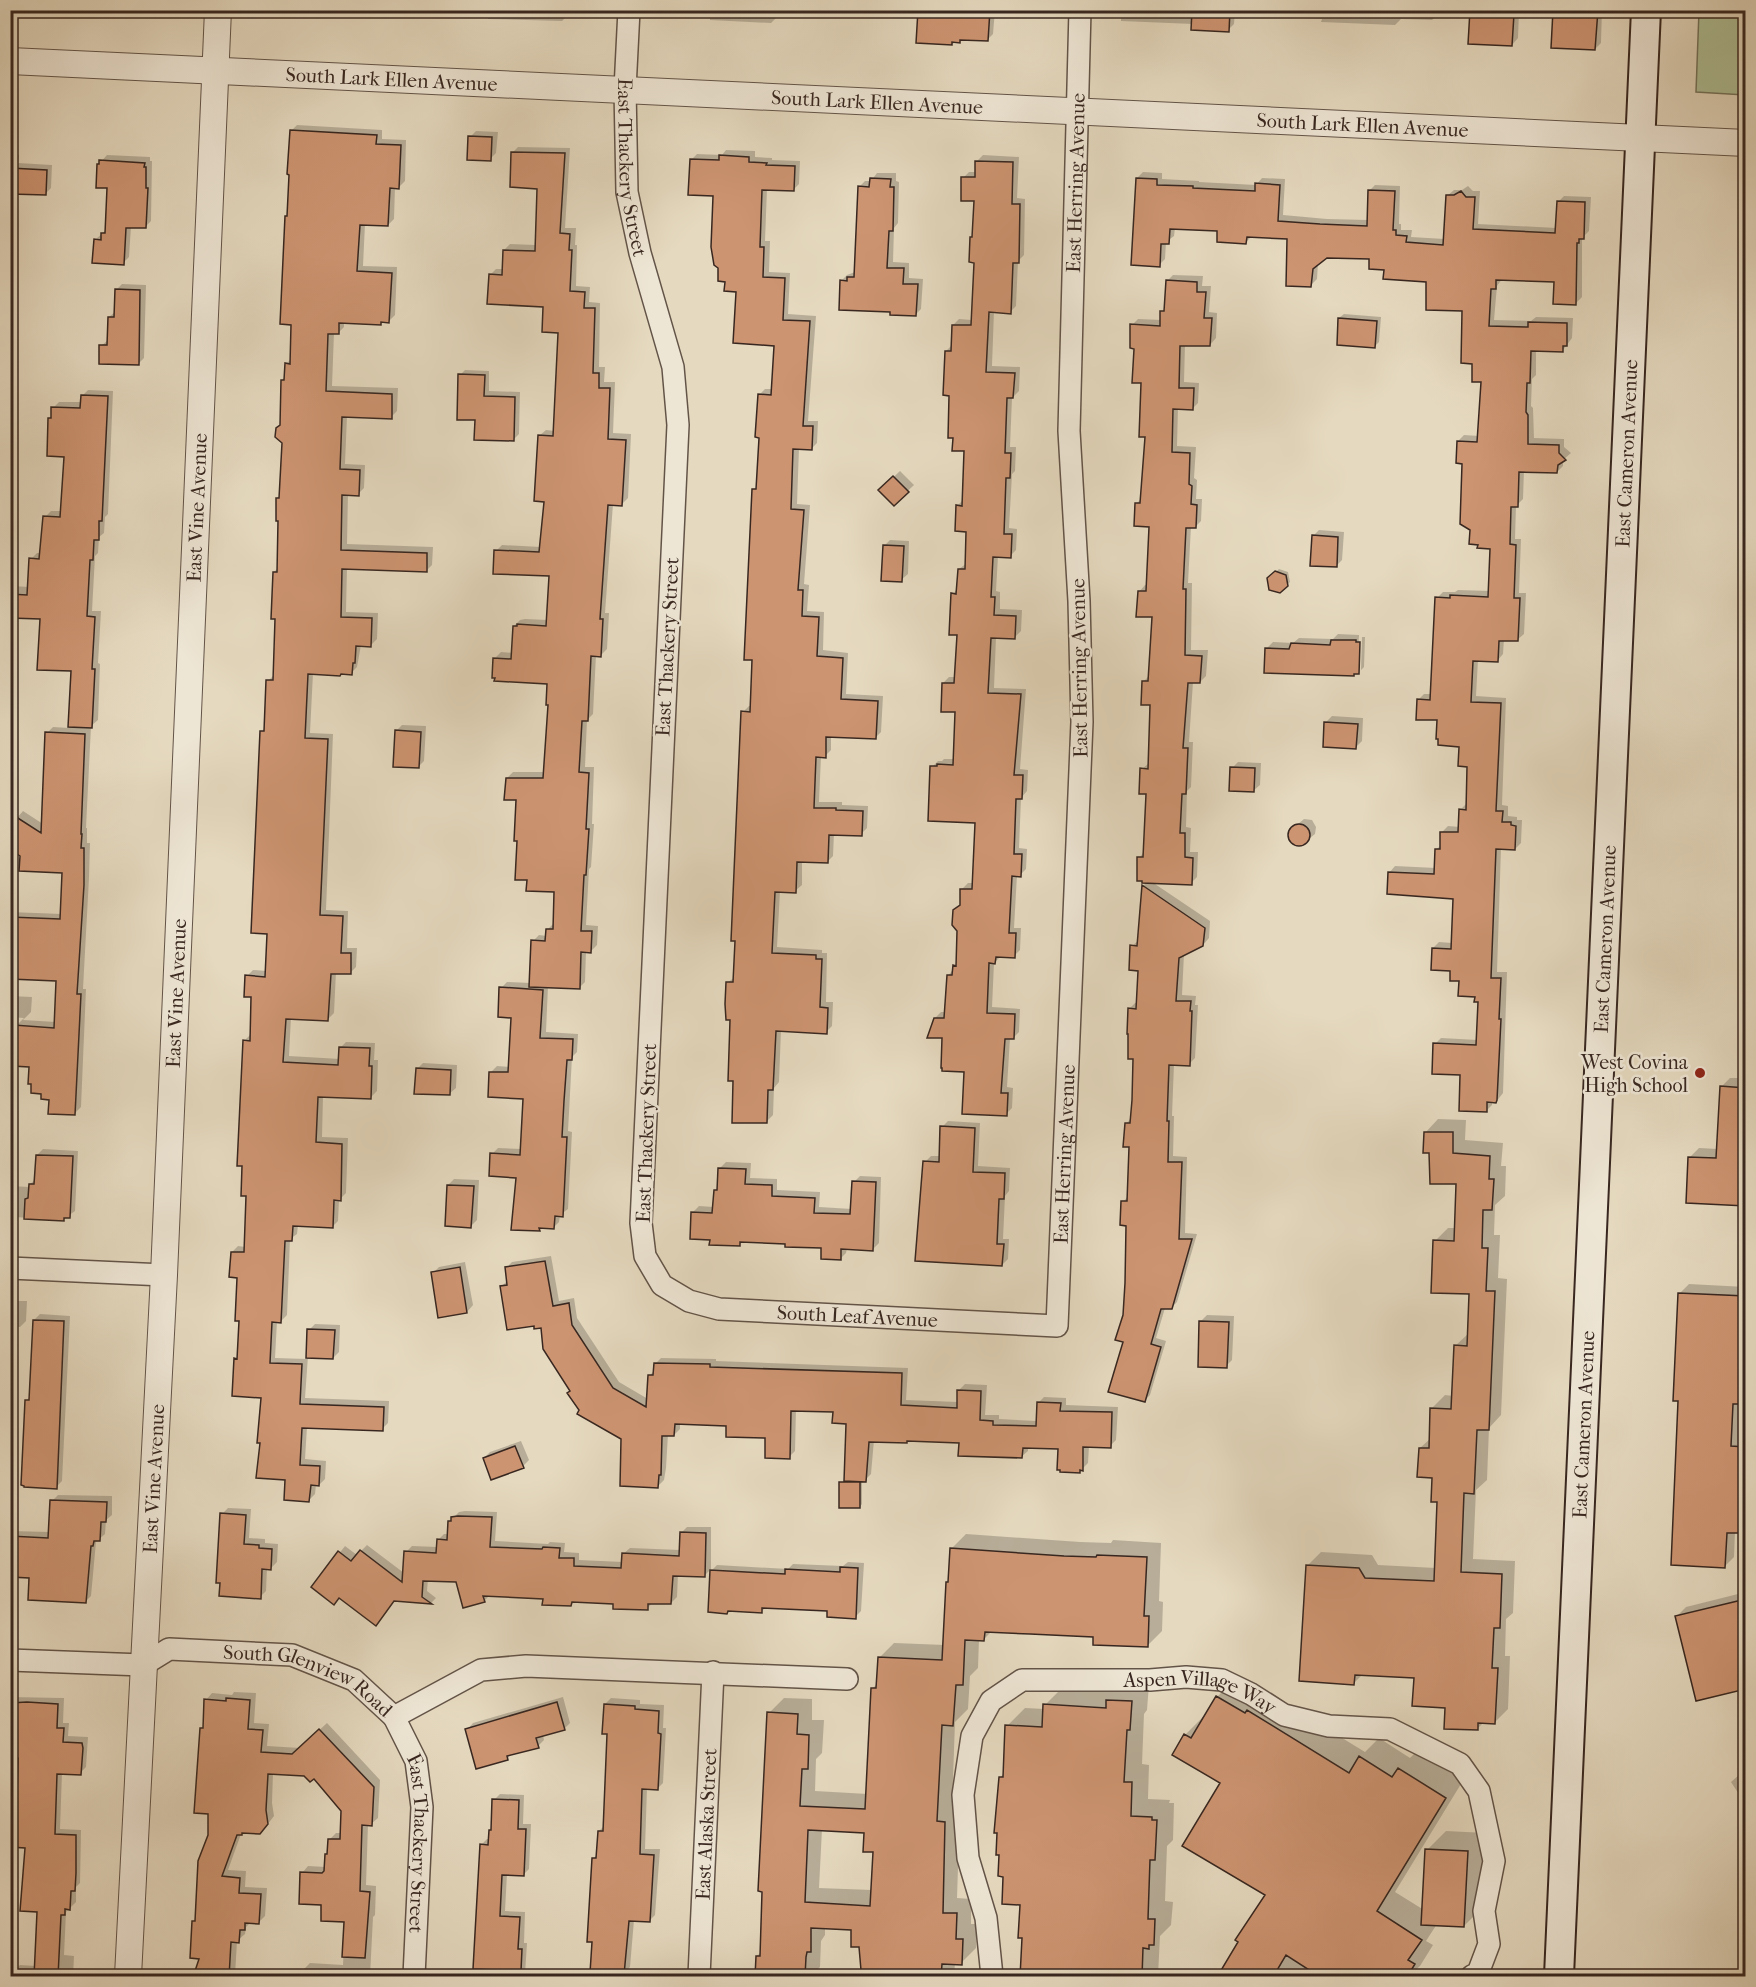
<svg xmlns="http://www.w3.org/2000/svg" width="1756" height="1987" font-family="'IM FELL French Canon',serif">
<style>
.green{fill:#afc097;stroke:#74745c;stroke-width:1.5}
.shadow{fill:#0003;fill-rule:evenodd}
.building{fill:#cd9471;stroke:#382720;stroke-width:1.5;fill-rule:evenodd}
.lines{fill:none;stroke-linecap:round;stroke-linejoin:round}
.minor-casing{stroke:#635448;stroke-width:24}
.tertiary-casing{stroke:#635448;stroke-width:28}
.secondary-casing{stroke:#382720;stroke-width:32}
.minor{stroke:#eee6d5;stroke-width:21}
.tertiary{stroke:#eee6d5;stroke-width:26}
.secondary{stroke:#eee6d5;stroke-width:28}
.poi-dot{fill:#8f2418;stroke:#eee6d5;stroke-width:2}
.labels{text-anchor:middle;stroke-width:5;stroke-linejoin:round;paint-order:stroke}
.street-label{font-size:20px;fill:#382720;stroke:#eee6d5}
.poi-label{font-size:20px;fill:#382720;stroke:#eee6d5;text-anchor:end}
</style>
<rect width="100%" height="100%" fill="#e5d9bf"/>
<filter id="stains"><feTurbulence type="fractalNoise" baseFrequency=".00333" numOctaves="4"/><feColorMatrix values="0 0 0 0 .2 0 0 0 0 .09 0 0 0 0 .02 0 0 0 .5 -.17"/></filter>
<radialGradient id="worn" r=".72"><stop offset=".6" stop-color="#630" stop-opacity="0"/><stop offset="1" stop-color="#630" stop-opacity=".3"/></radialGradient>
<path class="green" d="M1699,11H1745V95L1696,92Z"/>
<path class="shadow" d="M489,10H569L568,15L562,21L488,19Z
M706,10H789L777,11V17L771,23L710,20V12Z
M920,10H995L993,34L987,40L963,39L952,44Z
M1121,10H1235L1234,24L1228,30L1193,24L1121,21Z
M1303,10H1438V14L1432,20L1401,19L1395,25L1321,22L1322,19L1303,18Z
M1471,10H1519L1518,38L1512,45Z
M1555,10H1602L1601,43L1595,49Z
M297,125L382,130V139L406,140L405,181L399,187H395L394,219L388,225L365,224L363,266L397,267L395,315L389,321H382L380,323L344,322V327L338,333H334L332,386L398,388L397,411L391,417L347,416L345,464L365,465L364,488L358,494L348,493L347,544L433,547L432,565L426,571L347,568L346,612L378,613L377,639L371,645H361L357,667L351,673H313L310,733L333,734L326,910L348,911L347,948H357L356,967L350,973L336,972L334,1013L328,1019L291,1017L289,1056L340,1059V1048L346,1042L375,1043L374,1060H378L377,1091L371,1097L323,1096L322,1137L348,1138L346,1193L339,1200L338,1221L332,1227L298,1225L297,1234L290,1239L287,1315L281,1321H277L275,1358L307,1359L309,1330L315,1324L340,1325L339,1352L333,1358L308,1356L305,1398L389,1401L388,1423L382,1429L307,1427L305,1459L326,1461L325,1479L319,1485L316,1484L315,1494L309,1500L286,1478L262,1442V1396L236,1359L239,1356V1276L232,1252L238,1246L245,1247L247,1195L244,1041L250,1035L253,996L247,976L253,970L267,971L268,932L262,732L265,728L268,681L274,675L277,617L274,572L278,568L280,520L278,499L281,496L283,443L281,425L282,380L286,377V364L291,359L293,323L289,215L291,131Z
M476,131L498,132L496,153L490,159L470,137Z
M518,147L570,148L565,228H576L575,245H577L576,286L590,287L589,302L600,303L599,367H605L604,382H615L613,433L631,434L628,498L622,504H613L605,613H609L607,649L601,655H596L593,714L587,720L585,767H594L592,824H594L591,867L589,869L586,925L598,926L597,945L591,951H586L585,982L579,988L548,986L546,1032L578,1034L577,1052L572,1057L568,1131L572,1132L568,1209L560,1215L559,1222L553,1228L542,1227L539,1230L517,1176L492,1154L498,1148L522,1149L524,1097L491,1072L497,1066L510,1067L513,1017L501,988L507,982L531,983L533,941L539,935L547,936V930L554,923L555,891L528,879L518,839L517,799L507,778L513,772H544L550,703L549,683L495,658L501,652L513,653L514,626L520,620L525,619L548,620L550,575L496,551L502,545L541,547L545,500L539,436L546,430L555,431L560,331L545,305L490,275L496,269H504V250L510,244L536,245L539,187L512,153Z
M726,150L755,151V157L772,158V160L800,161L799,184L793,190L767,189L765,241H770L769,272L790,273L788,314L816,316L808,421H818L817,443L811,449L799,448L797,504L810,505L804,584L809,585L807,611L824,612L823,650L848,653L846,694L883,696L881,732L875,738L831,735V750L825,756H821L819,802H842V805L868,806L867,828L861,834L834,833L833,856L827,862L802,860V885L795,891H780L777,947L822,950V953H827L826,1002H833L832,1026L826,1032L781,1030L779,1082L774,1088L773,1115L767,1121L734,1080L731,1018L727,983L735,977L743,712L749,706H752L754,490L758,486L760,436L759,395L765,389H773L775,344L737,291L726,281L715,194L691,160L697,154L722,155Z
M10,154L19,155L18,163L52,165L51,188L45,194L18,192L15,250L10,254Z
M107,155L150,157V161H152L151,221L145,227L131,226L129,257L123,263L95,240L106,230L108,187L98,165Z
M983,155L1019,157L1017,198L1025,199L1024,255L1018,261L1016,306L1010,312L994,311L992,366L1020,367L1019,391L1012,398L1010,447H1016L1015,471L1012,474L1009,528L1017,529L1016,550L1010,556H998L996,591L1000,592V609L1022,610L1021,631L1015,637H996L994,688L1026,689L1020,769L1028,770L1027,791L1021,798L1019,848L1027,849L1026,869L1020,875H1017L1014,928H1021L1020,950L1014,956H1001L994,963L992,1007L1020,1009L1019,1032L1013,1038H1010L1007,1087L1013,1088L1012,1108L1006,1114L965,1070L943,1037L935,1018L941,1012H946L948,976L958,963L962,889L968,883H974L977,821L932,767L938,761H942L944,759H954L957,711L943,683L949,677H956L959,634L953,594L958,588L959,569L967,563L968,530L957,506L963,500L965,450L951,394L946,351L952,345L953,325L959,319L972,320L975,261V200L963,178L969,172H976L977,161Z
M1143,172L1162,173V179L1199,181V182L1256,185L1262,178L1285,179L1283,215L1327,219L1368,220L1369,191L1375,185L1400,186L1399,224H1401V230H1412L1411,237L1445,239L1447,196L1454,190H1462L1468,186L1473,191H1480L1478,224L1557,228L1558,202L1564,196L1591,197L1589,231L1582,238V297L1576,303L1555,281L1502,279L1497,286L1494,320L1531,321L1536,317L1573,318L1572,338L1563,350L1536,349V375L1532,379L1531,406L1533,408L1534,438L1564,439V447L1571,453L1563,460V466L1557,472L1524,470L1523,499L1516,506L1515,539H1521L1519,593H1526L1524,634L1517,640L1504,639L1503,654L1497,661L1478,660L1476,696L1506,698L1502,805L1508,806V816L1517,817V820H1522L1521,843L1515,849L1501,848L1497,972H1507L1503,1093L1496,1102L1492,1101V1105L1486,1111L1462,1074L1435,1044L1441,1038L1478,1040L1480,1000L1433,948L1439,942L1452,943L1455,897L1389,873L1395,866L1436,868L1437,849L1441,845L1442,832L1448,826L1460,827V810L1466,804L1469,766L1460,746L1438,719L1418,700L1424,694H1431L1437,598L1443,592H1455L1458,590L1490,591L1491,547L1471,529L1464,462L1458,441L1464,435L1479,436L1482,381L1473,362L1464,310L1428,280L1385,269L1371,258L1327,256L1318,263L1317,279L1311,285L1289,238L1252,236L1246,242L1219,230L1175,228L1174,236L1166,242L1165,259L1159,265L1137,178Z
M877,173H896V181L899,182L898,223L894,228L893,262L909,263V278L923,279L921,309L915,315L892,310L841,281L847,275L855,272L859,187L865,181H871Z
M1173,275L1203,276L1202,286H1211L1209,312L1217,313L1216,338L1210,345H1185L1184,382L1199,383L1198,403L1192,409L1178,408L1177,446L1196,447L1194,478L1197,480L1196,499H1202L1201,521L1195,527L1191,526L1188,583H1192L1191,650H1208L1206,676L1200,682H1193L1189,742H1193L1191,787L1187,791L1186,827L1191,828L1190,852H1198L1197,877L1191,883L1152,882L1210,921L1209,938L1203,945L1184,954L1182,995L1196,996L1195,1005H1198L1195,1058L1189,1064H1174L1172,1116H1174L1173,1156L1187,1157L1185,1233L1197,1234L1177,1302L1171,1308H1165L1156,1338L1166,1341L1150,1395L1144,1401L1125,1341L1128,1224L1123,1202L1129,1195L1130,1145L1126,1124L1132,1117L1135,1058L1129,1009L1135,1003H1138L1139,969L1132,946L1139,940L1143,886L1147,882L1139,858L1144,852L1148,793L1142,769L1149,763L1152,704L1143,682L1150,675L1154,616L1139,592L1145,585L1148,586L1151,525L1137,503L1142,498L1147,436L1143,382L1132,325L1138,319L1162,320V312L1165,309L1167,281Z
M122,284L146,285L144,358L138,364L101,346L108,340L109,317L116,311V290Z
M1344,314L1381,317L1379,342L1375,346L1339,318Z
M10,342L14,343L13,363L10,365Z
M465,370L489,371V391L520,392L519,434L513,440L476,419L460,375Z
M88,390L113,391L108,514L105,517L104,533L99,537L98,553L95,556L92,611H101L98,663L100,664L98,720L91,726L86,828H87V843H90L89,878L83,989H86L81,1107L75,1113L50,1099L31,1066L16,1026L24,1018L10,1017V996L32,997L31,1012L23,1020L56,1022L58,980L10,978V912L62,914L63,871L21,855L10,826L23,811L43,824L47,733L53,727L69,728L72,669L41,618L10,616V588L12,586L29,587L31,559L37,553H42L45,517L51,511H62L65,455L49,418L52,416L53,408L59,402H82V396Z
M900,471L914,485L894,504L880,490Z
M1319,530L1344,532L1342,560L1336,566L1313,536Z
M890,540L909,541L908,574L901,580L884,546Z
M1279,569L1288,572L1290,582L1279,592L1268,579Z
M1338,634L1359,635L1357,673L1353,675L1267,648L1273,642L1293,643L1299,638L1333,639Z
M1362,637H1365L1364,667L1358,673L1361,670Z
M1332,716L1363,718L1362,741L1356,747L1326,722Z
M402,725L426,726L424,761L418,767L396,731Z
M1238,762L1261,763L1260,785L1253,791L1232,768Z
M1304,819L1312,820L1316,827L1315,834L1300,846L1294,843L1289,838L1292,829Z
M423,1063L457,1065L456,1088L449,1094L417,1069Z
M1730,1078H1746V1204L1689,1158L1699,1148L1718,1149L1721,1087Z
M1438,1119L1466,1120L1465,1140L1503,1143L1501,1166H1506L1505,1196L1495,1205L1494,1235H1500L1498,1278L1507,1279L1501,1415L1489,1428L1487,1480L1476,1490L1473,1559L1515,1561L1513,1613L1506,1619L1505,1656H1510L1508,1709L1495,1722H1484L1477,1729L1447,1706L1415,1676L1363,1674L1354,1683L1308,1565L1321,1552L1372,1555L1378,1565L1436,1568L1438,1500L1434,1476L1420,1448L1431,1438L1432,1408L1445,1395L1453,1396L1455,1346L1469,1333L1471,1293L1435,1241L1448,1228H1456L1457,1183L1431,1152L1425,1133Z
M948,1121L980,1123L978,1166L1010,1168L1009,1191L1005,1196L1003,1239H1009L1008,1259L1002,1265L925,1162L931,1156H941L942,1127Z
M43,1149L78,1151L75,1211L64,1219L10,1217V1186L30,1187V1184L36,1179L37,1155Z
M726,1162L751,1163L750,1178L777,1179V1190L820,1192L819,1207L852,1209L854,1182L860,1176L881,1177L879,1243L873,1249L847,1248L846,1253L840,1259L823,1247L743,1241L739,1245L711,1239L693,1212L699,1206L714,1207L716,1191L719,1188L720,1168Z
M454,1179L479,1180L477,1220L471,1226L448,1185Z
M551,1256L559,1301L574,1298L577,1318L619,1382L648,1399L649,1376L655,1370V1364L661,1358L716,1359V1361L908,1368L906,1400L958,1402L959,1390L965,1384L987,1385L985,1415H999V1419L1037,1421L1038,1403L1044,1397L1066,1398V1405L1118,1407L1116,1440L1110,1446H1089L1088,1463L1079,1472L1059,1448L1028,1446V1451L1021,1457L960,1441L910,1439L907,1442L874,1440L871,1474L865,1480H862V1504L860,1507L841,1483L845,1480L847,1422L834,1411L796,1409L795,1451L789,1457L767,1437L727,1425L680,1423V1429L674,1435L668,1434L666,1468L664,1480L658,1486L622,1438L581,1410L542,1326L502,1286L508,1280L506,1268L512,1262Z
M465,1262L473,1305L467,1312L433,1273L439,1267Z
M1689,1284L1746,1287V1403H1741L1739,1437H1746V1532L1735,1531L1734,1557L1725,1566L1680,1400L1679,1294Z
M10,1301H27L26,1321L20,1327H10Z
M40,1314L70,1316L62,1481L56,1487L27,1400L30,1397L34,1320Z
M1207,1315L1234,1316L1232,1360L1226,1366L1201,1321Z
M521,1441L529,1460L523,1466L484,1458L490,1452Z
M58,1495L112,1496V1515L106,1520L105,1534L96,1542L91,1596L85,1602L31,1576H10V1531L50,1532L52,1501Z
M228,1508L251,1509L249,1538L265,1539V1543L278,1544L277,1562L271,1568H267L266,1591L260,1597L222,1514Z
M465,1511L497,1512L495,1541L548,1544L550,1542L565,1543L564,1552L579,1553V1560L623,1562V1554L630,1548L681,1550V1533L687,1527H711V1569L705,1575L678,1574L677,1597L671,1603L653,1602L647,1609L615,1603L574,1601L571,1605L544,1597L490,1595L484,1601L457,1580L428,1579L427,1591L436,1598L431,1603L395,1600L381,1618L340,1597L334,1603L313,1587L345,1546L357,1555L367,1545L404,1573L406,1552L412,1546L438,1547V1540L444,1534H449V1522L459,1512Z
M966,1534L1080,1542L1111,1543L1113,1540L1161,1543L1159,1601L1163,1602L1162,1631L1147,1646L1095,1636L992,1631L984,1639H979L978,1668L970,1676L968,1709L955,1722L952,1807H960L957,1898L971,1899V1924H977L976,1948L961,1963H955L954,1976H867L868,1968L853,1928L825,1927V1935L821,1941L820,1967L811,1976H756L757,1956L761,1952L769,1713L784,1698L812,1699V1720H824L822,1753L816,1759L815,1791L868,1794L872,1689L878,1683L879,1658L894,1643L945,1645L951,1549ZM822,1829L866,1831L874,1851L872,1890L819,1888Z
M848,1562L864,1563L861,1611L855,1617L829,1610L766,1607L761,1612L730,1610L727,1613L711,1571L717,1565L788,1569L793,1564L843,1566Z
M1746,1592V1687L1677,1616L1686,1607Z
M1236,1678L1264,1695L1267,1692L1365,1752L1379,1738L1410,1758L1418,1750L1464,1779L1395,1892L1424,1910L1427,1850L1446,1831L1486,1833L1483,1907L1464,1926L1437,1924L1426,1941L1433,1945L1420,1966L1409,1976H1214L1228,1962L1267,1894L1222,1783L1185,1735L1204,1716L1217,1697Z
M1149,1684L1147,1710L1144,1714L1142,1764L1149,1765L1148,1799L1170,1800L1169,1803H1174L1173,1840L1167,1846L1165,1901L1173,1902L1171,1925L1160,1936L1158,1976H1022L1023,1937L1021,1903L1000,1778L1004,1773L1007,1726L1025,1708L1045,1709V1705L1063,1687Z
M234,1692L256,1693L254,1723L269,1724L267,1746L300,1748L327,1723L380,1780L378,1818L371,1824H368L366,1885L376,1886L375,1915L373,1917L370,1976H303V1970L310,1963L343,1965L345,1921L323,1903L302,1873L308,1866L326,1867L330,1839L336,1833H342V1811L314,1777L305,1774L273,1773L272,1803L274,1816L267,1825L241,1834L228,1870L246,1871L245,1887L267,1888L265,1916L259,1922H251L246,1927L245,1934L237,1941L235,1976H194L201,1957L193,1922L196,1918L209,1835L210,1813L202,1729L204,1726L206,1700L212,1693L232,1695Z
M10,1697L64,1698L63,1723H69L68,1736L88,1737L86,1767L80,1773H62L60,1829L81,1830L80,1883L76,1887V1902L66,1912L64,1955L74,1956L73,1976H13L14,1971L20,1965L36,1966L38,1910L27,1846L10,1796L16,1791H18L20,1756L15,1733H10Z
M563,1697L570,1723L564,1729L543,1735L544,1740L538,1746L512,1753L507,1759L467,1730L473,1723Z
M611,1698L640,1700V1704L664,1705L663,1728H666L663,1783L657,1789L647,1788L645,1849H660L655,1915L649,1921L634,1920L630,1967L624,1973L593,1859L598,1854L599,1831L604,1826L608,1733L605,1704Z
M1746,1769V1805L1731,1782Z
M500,1794L524,1795L523,1824H531L529,1869L523,1875L507,1874L505,1911L525,1912L524,1943H527L525,1974H531V1976H481L484,1968L481,1845L487,1839H490V1830L492,1828L494,1800Z"/>
<path class="building" d="M918,10H990L988,41L960,40V43L952,42V45L916,43Z
M1192,10H1230L1229,32L1191,30Z
M1470,10H1508L1507,14H1514L1512,46L1468,44Z
M1553,10H1598L1595,50L1551,48Z
M290,130L377,135L376,144L401,145L399,189L390,188L388,226L360,225L357,271L392,273L389,323L381,322V325L339,323V334H328L326,391L392,394V419L342,417L340,469L360,470L359,496L342,495L341,550L427,553V572L342,569L341,617L372,618L371,647L356,646L355,663H353L352,675L341,674L340,676L308,674L305,738L328,739L320,915L343,916L341,953H351V974H331L328,1021L286,1019L283,1062L338,1065L339,1047L370,1048L369,1066H372L371,1099L318,1097L316,1142L342,1144L341,1201L334,1200L333,1228L293,1226L292,1241H285L281,1323L272,1322L270,1363L302,1364L300,1404L384,1407L383,1431L302,1428L300,1465L320,1466L319,1486L311,1485L309,1502L284,1500L285,1480L256,1478L260,1443H257L261,1398L232,1396L234,1358L237,1359L239,1321H235L237,1278L229,1277L231,1252H244L246,1196H241L242,1166H237L243,1040L250,1041L251,997H244L245,975L265,977L267,934L251,933L260,731H264L266,680H273L275,619H271L273,572H277L278,521H276V498H279L282,443L275,437L276,428L280,425L281,380H284L285,363L290,364L291,325L280,324L285,216H287L289,175L287,174Z
M468,136L492,137L491,161L467,160Z
M511,152L565,153L560,233L570,234L569,250H572L570,291L585,292L584,308H595L593,373H599V388H610L608,439L626,440L622,506L608,505L600,619H603L601,657L591,656L588,721H582L579,772L589,773L586,829H589L586,875H584L581,931H592L591,953L581,952L580,989L529,987L531,940L545,941L546,929H553L554,892L526,891L527,880H515L517,841H514L516,800H504L506,778H543L548,705H546L547,684L494,681L495,678H492L493,658L511,659L513,626H517V624L546,626L549,576L493,574L494,550L539,552L544,502L534,501L538,435L553,436L558,333L542,332L543,307L487,304L489,274L502,275L503,250L535,251L537,189L510,187Z
M719,155L749,157V162L767,163L766,165L795,166L794,191L762,190L760,247H764L763,277L785,278L783,320L810,321L803,426H813L812,450L793,449L791,509L804,510L798,590H803L802,616L819,617L817,656L843,658L841,699L878,701L876,739L826,737V758L816,757L814,808H836V810L863,811L862,836L829,835L828,863L797,862L796,893L775,892L772,953L816,955V959H822L820,1007L828,1008L827,1034L776,1031L773,1090H768L767,1123H732L733,1081H728L730,1020H726L725,1004L726,982H733L735,941H731L741,711L750,712L752,660H744L752,489H756L759,438L755,437L758,394L771,395L774,346L733,343L736,292L724,291L725,282L718,281V268L714,265L711,247L713,196L688,195L690,159L719,160Z
M99,160L145,163L144,167H146V188H148L146,228H126L124,265L92,263L94,239L101,240V233H105L107,188H96L97,164H99Z
M975,161L1013,162L1012,204H1020L1019,263H1013L1011,314L989,312L986,372L1015,373L1013,398H1007L1005,453H1011L1010,478H1006L1004,534H1012L1011,558L993,557L991,597H995L994,615L1016,616L1015,639L991,638L988,693L1021,694L1014,775H1023L1022,799H1016L1014,854H1022L1021,877L1012,876L1009,933H1016L1015,958L996,957L995,964L989,963L987,1013L1015,1014L1014,1039H1005L1001,1093H1008L1007,1116L962,1114L964,1072L942,1071V1068H941L942,1038H927L934,1018H944L947,975H952L953,965L956,966L957,931L952,925L953,910L960,905V889H972L975,823L928,821L930,766H937V764L953,765L955,712H941L942,683H954L957,635H949L951,593L956,594L958,569H965L966,532L955,531L956,505L962,506L964,451H952L953,438H948L949,396L943,395L945,351H951L952,325H971L974,263L969,262L970,237H972L974,201H961V177H975Z
M10,168L47,170L46,195L10,194Z
M870,178L891,179L890,187H894L893,231H889L887,268H904L903,284H918L916,316L890,315V312L839,310L840,280L847,281V277H854L858,186L869,187Z
M1136,178L1157,179V185L1193,186V188L1255,191V183L1280,185L1278,221L1320,224L1367,226L1368,190L1395,191L1393,230H1396V235L1407,236L1406,242L1443,245L1446,195H1454L1461,191L1466,197H1475L1473,229L1555,233L1557,201L1585,202L1584,239H1579V243H1577L1576,305L1553,304L1554,282L1496,280V289H1491L1489,326L1528,327V322L1567,323V346H1563V352L1531,351L1530,383H1527L1526,412L1528,415V444L1559,445V453L1566,460L1558,465L1557,473L1519,472L1518,507H1511L1510,544L1516,545L1514,598H1520L1518,641H1499L1498,662L1473,661L1471,702L1501,703L1496,811H1503L1502,822H1511V825L1516,826L1515,850L1496,849L1491,978H1501L1499,1019H1501L1497,1100L1496,1103L1487,1102V1112L1459,1111L1460,1075L1432,1074L1433,1043L1476,1045L1478,1002H1474L1475,997L1458,996L1459,981H1450V971L1431,970L1432,948L1451,949L1453,899L1387,894L1388,872L1434,874L1435,849H1440V832H1458L1459,809L1466,810L1467,767L1458,766L1459,747L1438,745V739H1436L1437,720H1416L1417,699L1430,700L1435,597L1450,598V595L1488,597L1490,549L1477,548L1478,545L1469,544L1470,530L1460,524L1462,464L1456,463L1457,441L1477,442L1481,382H1472V364L1461,363L1462,311L1426,310V282L1383,279L1384,270L1369,269V259L1327,258L1313,269L1311,287L1286,286L1287,239L1247,237L1246,244L1217,242V231L1170,229L1169,244H1161L1160,267L1131,265Z
M1166,280L1197,282V292H1206L1204,318H1212L1210,346H1180L1179,388H1194L1193,410L1173,409L1172,452L1190,453L1189,484L1192,486L1191,504L1197,505L1196,528H1186L1183,589H1186L1185,655L1202,656L1200,683H1188L1183,748H1188L1186,794H1182L1180,833H1185V857L1193,858L1192,885L1142,883V881H1137V857H1143L1146,794H1139L1140,768L1148,769L1150,705H1141L1142,681H1148L1152,617H1136L1138,591H1146L1149,527L1134,526L1135,503H1140L1145,437H1139L1141,383H1132L1134,349L1130,348V324L1160,326V311H1164Z
M115,289L140,290L139,365L99,364V345H107L108,317H114Z
M1338,318L1377,321L1375,348L1337,345Z
M458,374L485,375L484,396L515,397L514,441L474,440L475,420H457Z
M81,395L108,396L102,521H99V540H94L93,560H90L87,616L95,617L92,669H95L92,728L68,727L71,671L37,670L40,619L10,618V594L27,595L29,558L39,559L43,516L60,517L64,457L47,456L48,418H51V407L80,408Z
M893,476L909,492L894,506L878,490Z
M1312,535L1338,537L1337,567L1310,566Z
M883,545L904,546L902,582L881,581Z
M1275,571L1286,575L1288,586L1280,593L1269,590L1267,578Z
M1331,640H1356V642H1360L1359,674H1354V676L1264,673L1265,648L1289,649L1291,643L1330,645Z
M1324,722L1358,724L1356,749L1323,747Z
M395,730L421,732L419,768L393,767Z
M45,732L85,734L81,834H82L81,848H84V885L77,994H81L75,1115L48,1114L49,1100L41,1099V1094L31,1093V1084H28L29,1067L12,1066L14,1025L54,1028L56,981L10,979V917L60,919L62,873L19,871L20,856L10,849V813L41,833Z
M1230,767L1255,768L1254,792L1229,791Z
M1288 835a11 11 0 1 1 22 0a11 11 0 1 1-22 0Z
M1142,885L1205,928L1203,946L1179,958L1176,1001H1191L1190,1011H1192L1190,1066L1169,1065L1167,1121H1169L1168,1162H1182L1179,1239H1192L1172,1309H1161L1151,1344L1161,1347L1145,1402L1108,1392L1123,1342L1115,1340L1123,1315L1125,1283L1126,1226L1120,1225L1121,1201H1127L1129,1147H1123L1125,1123H1130L1132,1100L1133,1059H1128V1034H1127L1128,1008L1136,1009L1138,971L1129,970L1130,945L1137,946Z
M499,987L543,990L540,1038L573,1039L572,1060H567L564,1101L562,1137H567L563,1217L555,1216L554,1229L539,1228L540,1231L511,1230L516,1178L489,1176L490,1153L520,1155L523,1099L488,1097L489,1072H508L511,1018L498,1017Z
M416,1068L451,1070L450,1095L414,1094Z
M1720,1086L1746,1088V1206L1686,1203L1688,1157L1716,1158Z
M940,1126L975,1128L973,1172L1005,1173L1004,1199H999L997,1244H1004L1002,1266L915,1261L923,1161L939,1162Z
M1424,1132H1453V1153L1490,1156L1489,1179H1494L1492,1210H1483L1482,1248H1488L1486,1291H1495L1489,1430H1477L1474,1494L1464,1493L1461,1572L1502,1574L1500,1628H1494L1492,1668H1498L1495,1724L1478,1723V1730L1444,1729L1445,1708L1412,1706L1414,1678L1355,1675L1354,1685L1299,1681L1306,1565L1359,1568L1365,1578L1434,1581L1437,1502H1431L1432,1478L1417,1477L1419,1448H1429L1430,1408L1451,1409L1454,1345L1467,1346L1469,1294L1431,1293L1433,1240L1454,1241L1456,1184H1430L1429,1153H1423Z
M36,1155L73,1156L70,1218H64V1221L24,1219L25,1199L28,1198L29,1184H34Z
M718,1168L746,1169L745,1184L772,1185V1196L815,1198L814,1213L850,1214L852,1181L876,1182L873,1251L841,1249V1260L821,1259V1248L785,1247V1244L740,1242V1246L709,1245L710,1240L690,1239L691,1212L712,1213L714,1190H717Z
M447,1185L474,1186L471,1228L445,1226Z
M545,1261L553,1306L569,1303L572,1325L613,1388L646,1407L648,1375H653L654,1363L710,1364V1367L902,1373L901,1405L957,1408V1390L981,1391L980,1420L993,1421V1425L1036,1426L1037,1402L1061,1403L1060,1411L1112,1412L1111,1448L1083,1447V1471L1080,1470V1473L1060,1472V1470H1057L1058,1449L1023,1448L1022,1458L958,1456L959,1443L907,1441V1443L869,1442L866,1482L844,1481L846,1424L832,1423L833,1412L791,1411L790,1459L765,1458V1438L726,1437V1426L675,1424L674,1436H662L661,1475H659L658,1488L620,1486L621,1439L577,1414L579,1410L567,1393L570,1391L543,1349L541,1328L534,1329V1326L507,1330L500,1286L507,1285L505,1267Z
M460,1267L467,1313L438,1318L431,1272Z
M1678,1293L1746,1296V1404H1733L1731,1446L1746,1447V1533H1727L1725,1568L1671,1565L1678,1401H1673Z
M33,1320L64,1321L57,1489L24,1487V1486L21,1485L25,1400H29Z
M1199,1321L1229,1322L1227,1368L1198,1367Z
M307,1329L335,1330L333,1359L306,1358Z
M515,1446L524,1468L491,1480L483,1458Z
M839,1482H860V1508H839Z
M50,1500L107,1502L106,1522H101L100,1541H94L93,1546H91L86,1603L28,1600L29,1578L10,1577V1536L48,1538Z
M220,1513L246,1515L244,1544L259,1545V1548L272,1549L271,1570L262,1569L261,1599L219,1596L220,1583H216Z
M458,1516L492,1517L490,1547L542,1549L543,1547L560,1548L559,1558H574V1566L621,1568L622,1553L679,1556L680,1532L706,1533L705,1577L673,1576L671,1604H648V1610L613,1609V1604L572,1602L571,1606L542,1605L543,1599L483,1596L485,1602L463,1608L456,1582L423,1581L422,1597L432,1604L394,1601L376,1626L339,1598L334,1605L311,1587L338,1551L351,1561L360,1550L402,1582L404,1551L436,1553L437,1539L447,1540L448,1521H451V1517Z
M950,1548L1064,1556L1096,1557L1097,1555L1147,1557L1144,1616H1149L1148,1647L1093,1645V1637L1030,1634L985,1632L984,1641L965,1640L963,1685H956L953,1726L942,1725L937,1821L945,1822L943,1913H957L956,1939H963L962,1965L942,1964L941,1977H866V1970H861L859,1947H851V1930L811,1928V1952H807L806,1957L805,1977H755L756,1956H760L762,1892L758,1891L767,1712L798,1714L797,1734L809,1735L808,1769H802L800,1806L865,1809L871,1688H876L878,1657L942,1660L946,1582H948ZM808,1830L864,1833L863,1852H873L870,1906L805,1902Z
M840,1567L858,1568L856,1619L827,1617V1611L762,1608V1613L728,1611L727,1614L708,1612L710,1570L785,1574V1569L840,1572Z
M1746,1599V1689L1696,1701L1675,1616Z
M1216,1696L1245,1713L1247,1710L1349,1773L1359,1756L1392,1777L1398,1768L1446,1798L1377,1911L1422,1940L1408,1960L1415,1964L1407,1977H1320L1286,1955L1273,1977H1217L1238,1942L1235,1940L1265,1895L1182,1846L1220,1783L1172,1755L1184,1734L1191,1738Z
M226,1698L250,1700L248,1729L263,1730L261,1752L292,1754L319,1729L374,1787L372,1826L362,1825L360,1891L370,1892L365,1958L342,1957L344,1922L321,1921V1905L299,1904L300,1872L322,1873L324,1871L325,1854H327L328,1839H340L341,1811L314,1779L310,1782L304,1776L268,1774L266,1810L268,1824L260,1834L242,1833V1835H237L222,1876L240,1878L239,1893L261,1894L259,1924L245,1923V1930H240L239,1943L231,1942L229,1977H193L199,1959L190,1958L192,1921H195L198,1861L208,1835V1814L194,1813L200,1728H203L204,1699L226,1701Z
M1106,1700L1132,1701L1130,1730H1127L1124,1782H1132L1131,1816L1152,1817V1820H1157L1155,1860H1150L1148,1919H1155L1154,1945H1149V1949L1143,1948L1142,1977H1020L1022,1938H1018L1020,1905L1002,1904L1003,1877L998,1876L999,1855H996L997,1833H994L999,1777H1003L1005,1725L1042,1727L1043,1704L1106,1708Z
M27,1702L58,1704L57,1728H64L63,1742L82,1743L83,1748L81,1775L57,1774L55,1834L76,1835V1873L75,1891H71L70,1910L65,1909V1915H61L58,1977H34L37,1912L20,1911L25,1848L10,1847V1796L17,1797L18,1758L13,1757L14,1734H10V1703Z
M557,1702L565,1730L536,1738L539,1748L507,1756L508,1760L476,1769L465,1729Z
M604,1704L635,1706V1709L659,1711L658,1733L661,1734L658,1790L642,1789L640,1854L654,1855L650,1922L629,1921L624,1975L590,1973L592,1942H587L592,1858H596L598,1831H603L607,1734H602Z
M492,1799L519,1800L518,1829H526L524,1876L502,1875L500,1916L520,1917L518,1949H522L521,1971L473,1969L480,1844L488,1845L489,1830H491Z
M1425,1849L1468,1851L1464,1927L1421,1925Z"/>
<g class="lines">
<g class="minor-casing">
<g id="minor">
<path id="s1" d="M629,10L625,89L627,192L640,253L673,367L678,425L641,1223L645,1256L662,1285L689,1301L719,1309L1057,1326L1082,722L1079,601L1069,431L1080,10"/>
<path d="M10,1268L164,1275"/>
<path id="s2" d="M10,1660L143,1665L169,1649L292,1655L354,1680L394,1717L481,1670L526,1666L847,1679"/>
<path id="s3" d="M394,1717L416,1761L422,1807L414,1976"/>
<path id="s4" d="M699,1976L713,1672"/>
<path id="s5" d="M992,1976L986,1918L968,1858L963,1795L972,1736L991,1701L1022,1680H1150L1186,1677L1222,1680L1251,1694L1284,1715L1329,1726L1390,1729L1460,1764L1479,1791L1494,1861L1484,1911L1489,1944L1478,1973L1472,1976"/>
</g>
</g>
<g class="tertiary-casing">
<g id="tertiary">
<path id="s6" d="M10,61L1746,143"/>
<path id="s7" d="M128,1976L164,1275L218,10"/>
</g>
</g>
<g class="secondary-casing">
<g id="secondary">
<path id="s8" d="M1559,1976L1646,10"/>
</g>
</g>
<use href="#minor" class="minor"/>
<use href="#tertiary" class="tertiary"/>
<use href="#secondary" class="secondary"/>
</g>
<circle class="poi-dot" cx="1700" cy="1073" r="6"/>
<g class="labels">
<g class="street-label">
<text dy="7" stroke="none"><textPath href="#s6" startOffset="382">South Lark Ellen Avenue</textPath></text>
<text dy="7" stroke="none"><textPath href="#s6" startOffset="868">South Lark Ellen Avenue</textPath></text>
<text dy="7" stroke="none"><textPath href="#s6" startOffset="1354">South Lark Ellen Avenue</textPath></text>
<text dy="7" stroke="none"><textPath href="#s1" startOffset="158">East Thackery Street</textPath></text>
<text dy="7" stroke="none"><textPath href="#s1" startOffset="2832">East Herring Avenue</textPath></text>
<text dy="7" stroke="none"><textPath href="#s8" startOffset="1524">East Cameron Avenue</textPath></text>
<text dy="7" stroke="none"><textPath href="#s7" startOffset="1470">East Vine Avenue</textPath></text>
<text transform="translate(667 647) rotate(-87)" y="7">East Thackery Street</text>
<text transform="translate(1079 668) rotate(-91)" y="7">East Herring Avenue</text>
<text dy="7" stroke="none"><textPath href="#s8" startOffset="1038">East Cameron Avenue</textPath></text>
<text dy="7" stroke="none"><textPath href="#s7" startOffset="984">East Vine Avenue</textPath></text>
<text transform="translate(646 1133) rotate(-88)" y="7">East Thackery Street</text>
<text dy="7" stroke="none"><textPath href="#s1" startOffset="1860">East Herring Avenue</textPath></text>
<text dy="7" stroke="none"><textPath href="#s1" startOffset="1488">South Leaf Avenue</textPath></text>
<text dy="7" stroke="none"><textPath href="#s8" startOffset="552">East Cameron Avenue</textPath></text>
<text dy="7" stroke="none"><textPath href="#s7" startOffset="498">East Vine Avenue</textPath></text>
<text dy="7" stroke="none"><textPath href="#s2" startOffset="310">South Glenview Road</textPath></text>
<text dy="7" stroke="none"><textPath href="#s5" startOffset="502">Aspen Village Way</textPath></text>
<text dy="7" stroke="none"><textPath href="#s4" startOffset="152">East Alaska Street</textPath></text>
<text dy="7" stroke="none"><textPath href="#s3" startOffset="132">East Thackery Street</textPath></text>
</g>
<g class="poi-label">
<text x="1688" y="1069">West Covina<tspan x="1688" dy="23">High School</tspan></text>
</g>
</g>
<rect width="1756" height="1987" fill="none" stroke="#e5d9bf" stroke-width="36"/>
<rect x="12" y="12" width="1732" height="1963" fill="none" stroke="#382720" stroke-width="3"/>
<rect x="18" y="18" width="1720" height="1951" fill="none" stroke="#382720" stroke-width="1.5"/>
<rect width="100%" height="100%" filter="url(#stains)"/>
<rect width="100%" height="100%" fill="url(#worn)"/>
</svg>
